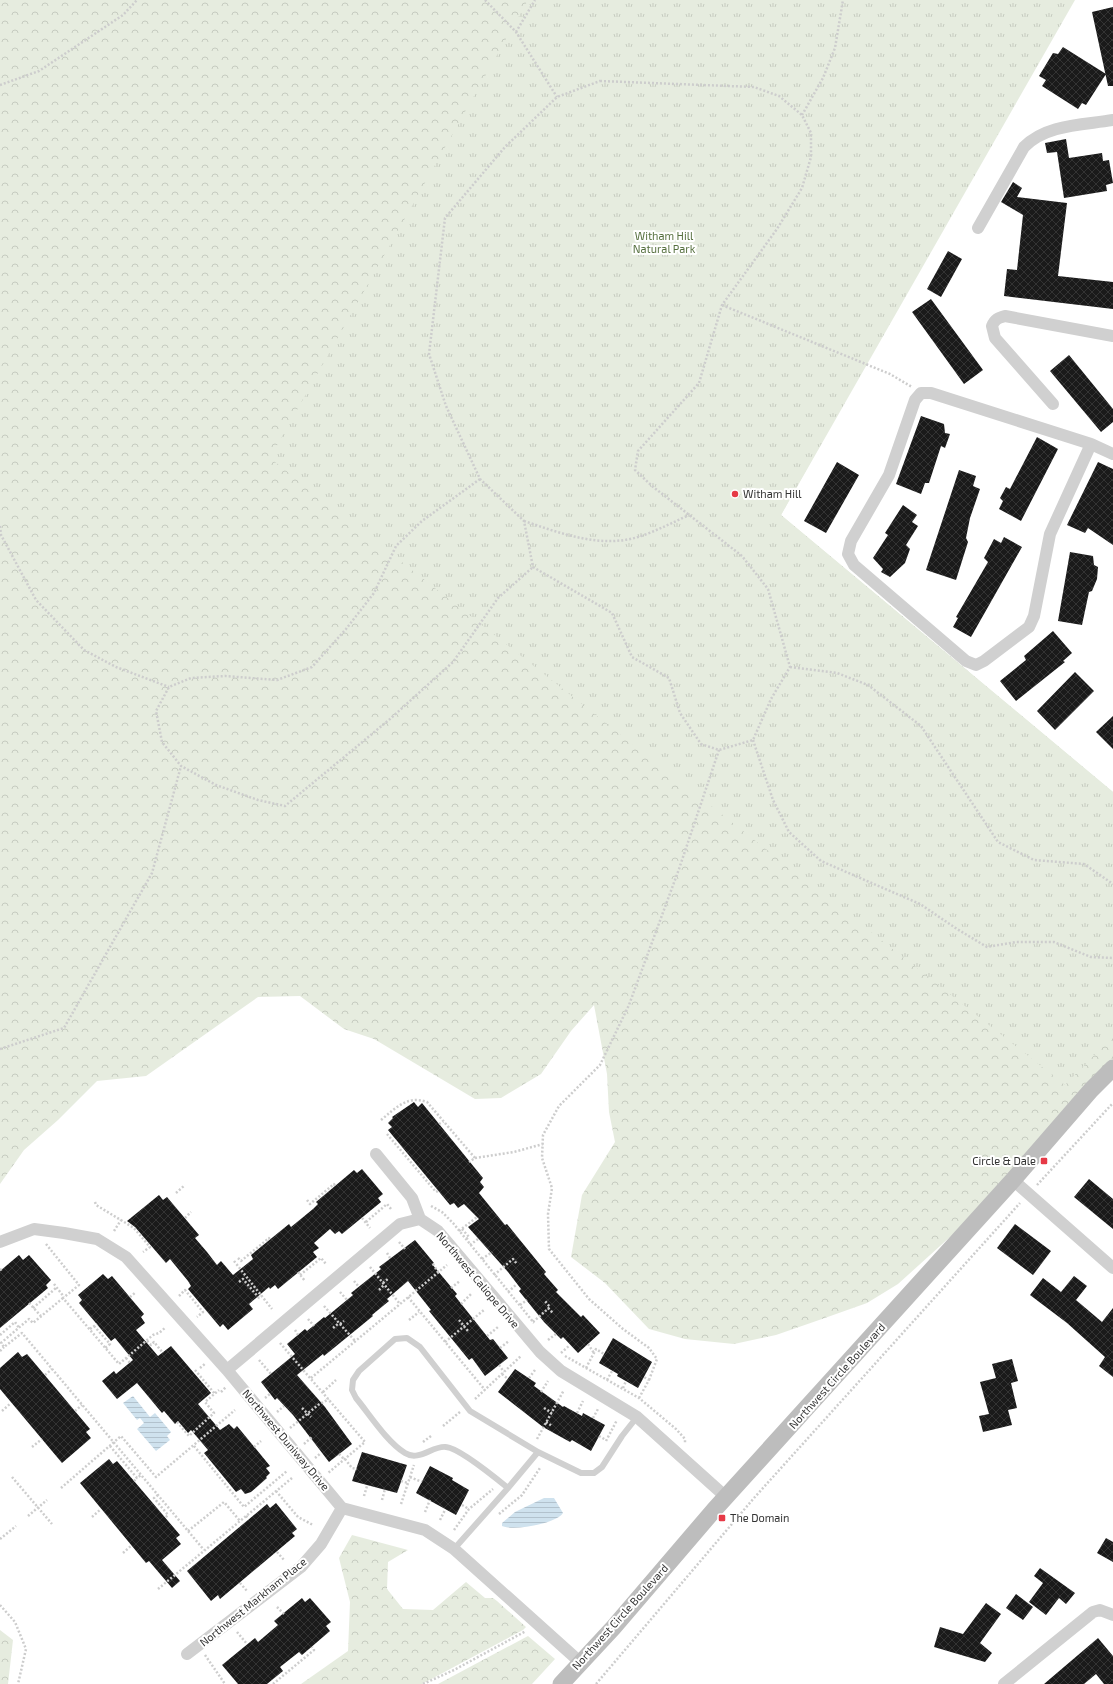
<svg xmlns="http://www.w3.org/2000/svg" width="1113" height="1684" font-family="'Exo 2',sans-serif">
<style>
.forest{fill:url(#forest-crowns)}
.park{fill:url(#park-tufts)}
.water{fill:url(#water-rules)}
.building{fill:url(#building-cross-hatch)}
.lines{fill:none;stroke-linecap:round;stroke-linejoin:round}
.path{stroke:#cdcdcd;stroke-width:2.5;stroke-dasharray:2 2;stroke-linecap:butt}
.lane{stroke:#d0d0d0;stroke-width:6}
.street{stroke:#d0d0d0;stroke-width:12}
.secondary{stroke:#bdbdbd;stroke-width:17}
.poi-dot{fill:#e63946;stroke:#fff;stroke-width:1.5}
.labels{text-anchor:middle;stroke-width:4;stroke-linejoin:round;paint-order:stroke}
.park-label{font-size:11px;fill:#56703f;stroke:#fff}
.poi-label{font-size:11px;fill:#333;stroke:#fff;text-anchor:start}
.street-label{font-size:11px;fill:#333;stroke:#fff}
</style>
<defs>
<pattern id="forest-crowns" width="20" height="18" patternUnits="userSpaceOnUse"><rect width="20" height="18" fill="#e6ecdf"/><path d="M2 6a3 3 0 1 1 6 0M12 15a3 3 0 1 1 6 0" fill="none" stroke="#c6cbc0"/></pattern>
<pattern id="park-tufts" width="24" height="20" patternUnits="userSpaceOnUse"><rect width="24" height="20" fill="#e6ecdf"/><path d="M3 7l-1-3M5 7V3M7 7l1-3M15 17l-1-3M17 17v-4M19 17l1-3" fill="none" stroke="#c6cbc0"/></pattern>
<pattern id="water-rules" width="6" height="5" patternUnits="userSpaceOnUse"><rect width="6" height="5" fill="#cfe2ee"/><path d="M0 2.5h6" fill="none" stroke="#b2c2cd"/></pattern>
<pattern id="building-cross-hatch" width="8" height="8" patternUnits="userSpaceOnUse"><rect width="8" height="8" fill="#1a1a1a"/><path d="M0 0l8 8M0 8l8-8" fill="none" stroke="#333"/></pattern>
</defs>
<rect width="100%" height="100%" fill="#fff"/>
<path class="forest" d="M0,0H1069L781,515L1113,792V1068L1013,1180L898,1284L867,1303L822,1319L776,1335L734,1344L685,1339L649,1329L605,1283L571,1257L582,1195L615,1142L609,1112L607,1074L594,1005L571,1031L541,1074L501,1098L475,1099L374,1039L344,1029L300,996L258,997L146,1076L97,1081L58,1120L24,1150L0,1184Z
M352,1535L408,1550L388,1562L387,1589L403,1609L433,1610L466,1582L485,1598H493L497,1601L526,1627L523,1630L422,1684H301L348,1651L350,1602L339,1558Z
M0,1630L13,1640L8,1684H0Z
M528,1636L555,1659L532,1684H438Z"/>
<path class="park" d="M528,0H1075L781,515L1113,792V1036L1065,1085L270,458Z"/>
<path class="water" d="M133,1396L150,1417L155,1413L171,1432L167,1436L170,1440L156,1451L137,1429L144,1423L140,1418L137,1420L123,1403Z
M544,1498H554L563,1513C556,1524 513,1531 502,1526V1523L515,1512Z"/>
<path class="building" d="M1113,7V86H1108L1092,12Z
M1063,47L1106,74L1086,105L1082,103L1078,109L1042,86L1046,80L1039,76L1053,53L1058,54Z
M1066,139L1069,158L1102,153L1103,161L1109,160L1113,183L1106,185L1107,191L1064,198L1057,152L1047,153L1045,143Z
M1013,182L1022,188L1017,197L1067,203L1058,276L1113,282V309L1004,296L1007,269L1017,270L1023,215L1001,202Z
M948,251L962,259L941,297L927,289Z
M931,299L983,370L964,384L912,312Z
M1069,355L1113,409V422L1101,432L1050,371Z
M921,416L944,424L945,433L950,434L945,448L941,446L929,483H925L921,494L896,484Z
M1037,437L1058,449L1021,521L999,509L1003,501L1000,498L1006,487L1010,489Z
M837,462L859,475L826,533L804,521Z
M1098,462L1113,469V545L1088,528L1085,533L1067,525Z
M959,470L976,476L973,486L980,489L970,518L966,538L968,542L956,580L926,570Z
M903,505L917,515L912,522L918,526L906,545L910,549L905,563L890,577L881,572L883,569L873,558L888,535L885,533Z
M1004,537L1022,547L971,637L953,627L958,618L956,617L988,562L984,558L994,539L1001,543Z
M1070,552L1093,556L1094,565L1098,567L1097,579L1092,591L1089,592L1082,625L1058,621Z
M1053,631L1072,653L1063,661L1065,662L1016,701L1000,681L1026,660L1024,656Z
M1075,672L1094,691L1055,730L1037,711Z
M1113,716V749L1096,732Z
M414,1102L418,1107L422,1103L483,1178L480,1182L484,1187L479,1193L505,1225L507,1224L546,1272L544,1274L558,1290L556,1292L581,1317L583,1315L600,1333L578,1353L563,1337L561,1339L544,1322L519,1291L521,1289L508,1272L468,1227L479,1219L464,1204L458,1208L454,1203L450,1205L388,1130L392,1127L388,1123L393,1118L392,1117Z
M362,1169L383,1194L378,1198L381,1202L342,1234L339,1231L335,1234L330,1229L314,1243L319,1248L313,1252L317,1257L278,1289L275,1285L270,1289L269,1287L249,1304L253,1309L228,1330L223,1324L220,1327L188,1289L191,1286L188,1281L170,1259L166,1263L135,1227L127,1221L159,1195L163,1200L167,1197L199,1235L195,1238L207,1252L217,1265L221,1261L233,1275L253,1259L251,1255L289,1224L291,1227L313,1209L318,1204L316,1202L354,1170L357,1173Z
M1089,1179L1113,1199V1229L1074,1197Z
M1015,1224L1051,1251L1033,1275L997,1248Z
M415,1240L434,1263L432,1264L457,1294L455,1296L490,1340L493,1339L508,1358L485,1376L472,1358L469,1360L429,1311L431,1310L408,1281L387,1299L389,1301L372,1315L373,1316L324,1356L323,1354L297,1375L325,1407L352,1444L329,1462L293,1415L277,1398L275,1400L261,1382L295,1354L287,1344L305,1329L307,1331L324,1317L325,1318L353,1295L351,1293L381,1269L379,1267Z
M19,1255L23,1260L29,1255L51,1280L46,1285L48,1288L0,1328V1271Z
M103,1274L108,1279L112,1276L144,1314L141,1317L145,1323L136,1330L158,1356L171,1346L211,1393L198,1404L220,1430L229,1424L234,1429L237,1426L270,1466L266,1468L270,1473L266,1477L267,1478L251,1492L245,1494L241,1489L236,1492L204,1453L208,1450L191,1430L188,1433L178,1421L175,1424L164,1411L162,1413L137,1383L117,1399L102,1381L114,1371L116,1374L133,1360L115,1338L111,1341L79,1303L82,1300L78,1295Z
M1074,1276L1087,1286L1076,1300L1102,1322L1113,1308V1377L1099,1366L1105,1357L1067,1323L1030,1295L1043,1278L1061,1292Z
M613,1338L652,1362L638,1388L617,1376L618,1374L599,1363Z
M18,1352L22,1357L27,1354L90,1429L86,1432L91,1438L62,1463L0,1389V1368Z
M1012,1359L1018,1381L1011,1383L1017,1408L1008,1410L1012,1425L983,1432L979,1416L989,1414L980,1382L996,1378L992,1364Z
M515,1369L536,1383L534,1386L563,1407L564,1406L582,1416L583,1413L605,1425L591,1451L572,1440L570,1442L543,1427L498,1392Z
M362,1452L407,1465L397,1493L352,1481Z
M109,1459L113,1464L117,1461L180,1535L176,1538L181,1544L162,1560L180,1581L172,1588L149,1561L146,1563L80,1483Z
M430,1466L453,1478L452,1480L469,1490L456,1515L416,1493Z
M276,1503L297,1529L292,1533L295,1536L220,1599L218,1595L211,1601L187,1571L267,1504L270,1508Z
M1106,1538L1113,1542V1562L1097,1553Z
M1040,1568L1075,1593L1066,1604L1059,1598L1046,1615L1029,1602L1043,1583L1034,1576Z
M1016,1594L1033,1607L1023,1620L1006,1608Z
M302,1598L305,1602L310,1598L331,1622L326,1626L330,1631L302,1655L299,1652L280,1667L283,1671L267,1684H238L222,1665L255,1638L258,1642L278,1625L274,1621Z
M986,1603L1001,1614L980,1643L992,1653L985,1662L934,1647L940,1627L963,1634Z
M1098,1638L1113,1656V1684H1104L1096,1674L1084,1684H1044Z"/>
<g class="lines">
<path class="path" d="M485,0L516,32L557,97
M516,32L535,0
M600,81L754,87L779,96L802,115L811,133V157L802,188L777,229L722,305L699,383L638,451L635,470L652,486L742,556L768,589L790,667L771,699L753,740L719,750L701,744L680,713L669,678L632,657L612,613L533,567L524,521L480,479L446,406L429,354L445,218L505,147L557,97Z
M0,85L39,71L123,15L137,0
M802,115L823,78L835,48L843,0
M722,305L890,374L912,387
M480,479L422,521L396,546L374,593L346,629L312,667L277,680L225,676L191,678L169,687L156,711L162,742L181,766L216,785L258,800L285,806L390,719L453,662L498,598L533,567
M524,521C563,534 604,550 644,535C660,529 674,522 689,515
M0,526L1,535L36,600L84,650L116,667L169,687
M790,667L837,673L868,685L921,726L998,842L1034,860L1084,864L1113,884
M753,740L773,800L789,832L821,861L920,904L957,929L987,947L1016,942H1054L1091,957L1113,958
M0,1049L64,1028L152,873L181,766
M381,1120C396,1108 407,1095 427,1102L475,1158L469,1162
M439,1124L444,1121
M387,1134L436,1192L438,1191
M475,1158L514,1152L543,1144
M1037,1185L1113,1103
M176,1193L185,1185
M307,1200L310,1204L334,1184L335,1186
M95,1202L96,1205L134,1228L150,1247L143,1252
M431,1206L442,1212L453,1223L534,1323
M185,1218L191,1212
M362,1218L370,1228
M366,1222L387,1204L391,1209
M462,1229L469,1237L465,1240
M114,1231L121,1220
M459,1231L477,1217
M399,1242L405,1249
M46,1244L79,1285L63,1298L119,1364L153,1335L159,1333L166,1327
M470,1245L478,1239
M387,1253L390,1258
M238,1258L241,1261L269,1238L270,1240
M482,1259L492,1252
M234,1261L272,1309
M433,1264L438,1272
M370,1267L400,1304
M0,1270L2,1269
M298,1272L305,1281
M300,1275L321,1258L326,1264
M494,1275L513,1259L517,1264
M354,1281L359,1287
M239,1282L243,1279L259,1298L262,1296
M383,1283L389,1278
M54,1284L64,1297
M451,1288L460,1281
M379,1290L384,1285
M340,1292L347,1300
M508,1292L517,1284
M179,1296L185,1290L203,1312L197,1317
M130,1297L136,1292
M408,1297L485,1390
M63,1298L33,1323L29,1319L1,1343L4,1347L22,1333L204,1550
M29,1303L41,1316
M461,1304L471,1294
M520,1305L527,1300
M324,1306L355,1341
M33,1308L56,1288
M548,1308L553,1313
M308,1319L314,1326
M409,1320L419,1312
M459,1320L468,1331
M533,1322L550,1307L545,1301
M340,1324L344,1321
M94,1326L110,1344L105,1348
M333,1328L339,1323
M90,1329L97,1324
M295,1330L298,1335
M0,1335L15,1322L19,1328
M487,1336L498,1327
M548,1340L556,1334
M147,1341L151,1345L154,1342L163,1353
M445,1342L484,1310
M280,1343L365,1442L328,1473
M588,1344L594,1353
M500,1348L509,1341
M0,1351L4,1347
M561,1353L570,1345
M565,1356L639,1398L676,1429L685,1439V1443
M126,1358L130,1363
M259,1360L271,1374
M499,1365L504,1372
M200,1368L206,1363
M586,1368L596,1349L604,1354
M195,1370L215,1394
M502,1374L508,1379
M45,1375L52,1369
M311,1378L447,1265
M529,1378L535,1370
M607,1380L612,1371
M649,1380L657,1359L649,1348L623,1329L589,1299L549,1249L548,1214L552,1188L542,1158L543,1135L559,1106L600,1065L629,1005L679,869L719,750
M623,1388L626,1381
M221,1392L226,1387
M323,1392L336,1380
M541,1392L548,1381
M265,1398L270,1394
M639,1398L649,1380L644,1377
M475,1399L521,1356
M302,1408L311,1417
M544,1408L552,1413
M2,1411L11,1403
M75,1411L82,1405
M277,1412L284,1406
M577,1413L583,1401
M593,1418L598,1409
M177,1422L189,1436L214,1413L205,1402L219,1390
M546,1422L552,1426
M443,1426L460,1412
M290,1428L318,1405L329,1399
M599,1436L606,1440
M537,1439L564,1390
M606,1441L617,1420
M423,1442L431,1436
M304,1444L312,1437
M110,1446L137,1478L141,1475
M194,1446L244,1507L287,1471
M32,1447L42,1439
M254,1447L261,1441
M339,1454L344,1459
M315,1458L321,1453
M345,1459L352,1468L357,1469
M12,1477L52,1524
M410,1477L422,1482
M134,1481L137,1478
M401,1481L408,1483
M61,1488L121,1436L156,1477L235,1410
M276,1491L298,1517L313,1525
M158,1495L154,1498L168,1515L165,1518
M364,1496L367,1486
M382,1500L385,1489
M401,1504L414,1465
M462,1505L469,1509
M425,1512L430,1500
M499,1514L522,1495L540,1468
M28,1516L47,1500
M246,1516L249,1519
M92,1517L101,1509
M440,1520L445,1510
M454,1530L469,1509L493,1489
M188,1531L224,1502L240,1521
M0,1539L16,1526
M277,1552L284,1560
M123,1553L132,1545
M240,1583L247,1591
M158,1589L292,1478
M0,1605L15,1622L26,1649L18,1684
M277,1607L284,1614
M237,1632L247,1644
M205,1655L225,1684
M273,1684L314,1650L312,1647
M423,1684L454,1670L526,1631
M596,1684L754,1498L1020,1203"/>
<path class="lane" d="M538,1452L581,1473H594L602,1467L622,1436L637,1417
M454,1549L508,1488C497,1479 459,1448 446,1447C433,1445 419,1462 405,1453C387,1442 370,1415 356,1398L352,1390L353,1380L359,1371L395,1339L407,1338L420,1347L470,1411L538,1452L508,1488"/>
<path class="street" d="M978,228L1024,147C1046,124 1084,125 1113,120
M1053,404L995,338L992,326C995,319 998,318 1005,316L1113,336
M1091,444L1050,534L1034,616L1029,627L984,661L976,665L966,661L854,565L848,554L851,541L889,475L915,400L921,393H931L1091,444L1113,454
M376,1154L412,1198L420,1219
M1013,1180L1113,1268
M0,1242L34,1229L64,1233L97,1239L126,1257L227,1370L342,1508L425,1530L454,1549L580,1662
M227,1370L400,1224L420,1219L438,1231L540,1352L561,1371L637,1417L726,1497
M187,1654L301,1567L321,1544L342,1508
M1004,1684L1093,1612L1100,1610L1113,1615"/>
<path class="secondary" d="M561,1684L613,1628L714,1510L1013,1180L1091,1090L1113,1068"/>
</g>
<g class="poi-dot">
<circle cx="735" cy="494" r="4"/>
<rect x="1040" y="1157" width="8" height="8" rx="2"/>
<rect x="718" y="1514" width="8" height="8" rx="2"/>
</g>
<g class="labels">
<g class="park-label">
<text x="664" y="240">Witham Hill<tspan x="664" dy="13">Natural Park</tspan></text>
</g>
<g class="poi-label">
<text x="743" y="498">Witham Hill</text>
<text x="1036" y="1165" text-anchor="end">Circle &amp; Dale</text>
<text x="730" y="1522">The Domain</text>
</g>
<g class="street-label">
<text transform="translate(478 1280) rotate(50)" y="4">Northwest Caliope Drive</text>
<text transform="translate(837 1376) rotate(-48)" y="4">Northwest Circle Boulevard</text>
<text transform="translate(286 1440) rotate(50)" y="4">Northwest Duniway Drive</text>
<text transform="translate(253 1602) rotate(-39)" y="4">Northwest Markham Place</text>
<text transform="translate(620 1617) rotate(-48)" y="4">Northwest Circle Boulevard</text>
</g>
</g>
</svg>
